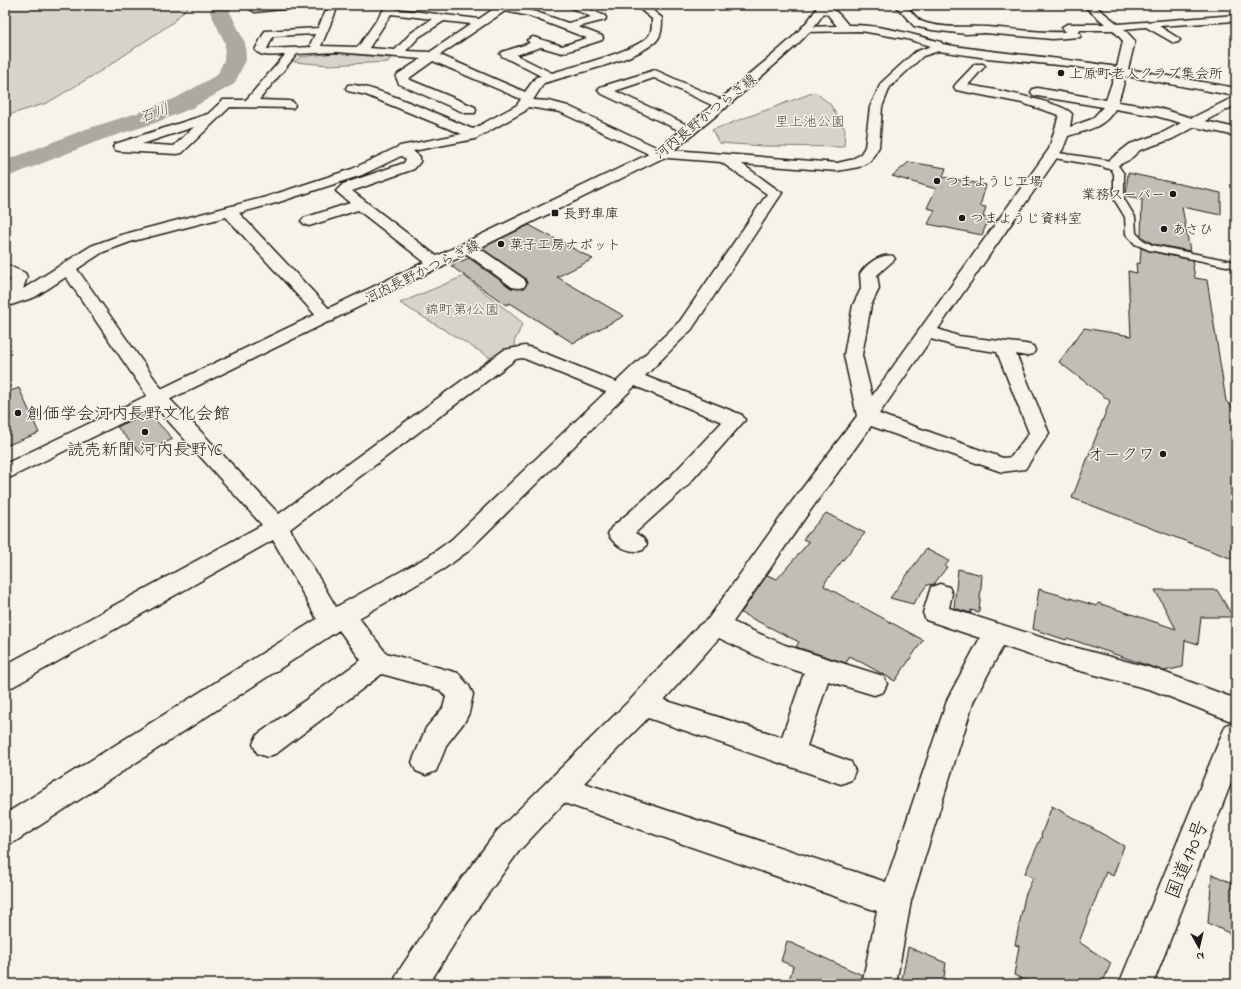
<svg xmlns="http://www.w3.org/2000/svg" width="1241" height="989" font-family="'Indie Flower','Klee One',sans-serif">
<style>
.green{fill:#d7d3cb;stroke:#7a7874}
.lines{fill:none;stroke-linecap:round;stroke-linejoin:round}
.stream{fill:#72716c;fill-rule:evenodd}
.river{fill:#aca9a2;fill-rule:evenodd}
.building{fill:#c0beb5;stroke:#1c1c1c}
.lane-casing{stroke:#1c1c1c;stroke-width:3}
.street-casing{stroke:#1c1c1c;stroke-width:3}
.secondary-casing{stroke:#1c1c1c;stroke-width:3}
.highway-casing{stroke:#1c1c1c;stroke-width:3}
.lane{fill:#f7f3e8;fill-rule:evenodd}
.street{fill:#f7f3e8;fill-rule:evenodd}
.secondary{fill:#f7f3e8;fill-rule:evenodd}
.highway{fill:#f7f3e8;fill-rule:evenodd}
.poi-dot{fill:#1c1c1c;stroke:#f7f3e8;stroke-width:1.5}
.labels{text-anchor:middle;stroke-width:3;stroke-linejoin:round;paint-order:stroke}
.far-poi-label{font-size:14px;fill:#1c1c1c;stroke:#f7f3e8;text-anchor:start}
.far-street-label{font-size:14px;fill:#1c1c1c;stroke:#f7f3e8}
.far-park-label{font-size:14px;fill:#545351;stroke:#f7f3e8}
.far-water-label{font-size:15px;font-style:italic;fill:#565452;stroke:#f7f3e8}
.poi-label{font-size:17px;fill:#1c1c1c;stroke:#f7f3e8;text-anchor:start}
.near-street-label{font-size:20px;fill:#1c1c1c;stroke:#f7f3e8}
</style>
<rect width="100%" height="100%" fill="#f7f3e8"/>
<filter id="ink" filterUnits="userSpaceOnUse"><feTurbulence type="fractalNoise" baseFrequency=".025" numOctaves="2"/><feDisplacementMap in="SourceGraphic" scale="8" xChannelSelector="R" yChannelSelector="G"/><feConvolveMatrix kernelMatrix="1 2 1 2 8 2 1 2 1" color-interpolation-filters="sRGB"/></filter>
<g filter="url(#ink)">
<path class="green" d="M5,5H190L172,23L104,69L47,103L5,116Z
M334,53L391,58L388,62L328,65L294,62L300,57Z
M815,92L830,104L845,129L844,147L763,146L719,143L712,130Z
M464,276L523,323L514,342L516,347L494,360L400,303Z"/>
<g class="lines">
<path class="stream" d="M642,5C652,5 661,16 663,24H661L656,15Z"/>
<path class="river" d="M212,5H232L230,12L245,43L246,60L234,84L192,108L155,123L101,140L5,178V161L83,130L137,113L176,98L217,75L224,60L225,43L210,12Z"/>
</g>
<path class="building" d="M909,162L946,168L943,177L986,185L980,206L986,207L983,217L989,218L982,235L928,224L935,210L927,208L936,189L892,176Z
M1128,173L1221,193V215L1182,207L1190,251L1153,244L1141,236L1142,199L1126,196Z
M529,225L593,259L557,277L624,316L573,343L510,303L506,305L451,266L469,258L511,288H524L527,284L525,278L484,250L486,246Z
M1141,248L1149,251L1192,260L1195,278L1207,280L1226,401L1236,411L1235,560L1072,498L1110,401L1059,362L1084,328L1131,336L1128,271L1137,273L1136,263L1140,264Z
M19,388L39,433L5,446V393Z
M148,412L173,439L141,454L117,427Z
M826,513L865,533L826,581L824,586L923,640L895,681L850,656L846,663L796,647L799,642L741,613L767,575L777,579L809,542L803,539Z
M926,549L949,561L945,566L947,567L934,584L927,585L913,604L890,598Z
M958,569L982,575L979,612L971,610V613L954,608Z
M1039,589L1097,606L1098,603L1176,629L1155,590H1217L1233,617H1201L1198,644L1185,640L1183,667L1164,671L1067,638L1066,640L1033,629Z
M1052,806L1124,846L1113,876L1106,872L1079,942L1111,963L1102,984H1033L1014,975L1019,946L1015,945L1025,896L1033,878L1025,873L1042,836L1041,835Z
M1212,874L1236,885L1233,935L1208,923Z
M787,941L862,975L861,984H788L793,966L781,961Z
M908,947L946,963L943,984H901Z"/>
<g class="lines">
<g class="lane-casing">
<path id="lane" d="M1052,152L1106,160L1117,164L1124,174V199L1135,217L1136,233L1143,240L1152,245L1236,262V268L1149,250L1135,244L1126,234L1125,217L1114,199V174L1111,168L1049,157V153Z"/>
</g>
<g class="street-casing">
<path id="street" d="M263,5H296L291,8L255,12L250,9L251,7Z
M387,5H397L395,9L479,19L495,8L493,5H517L516,7L536,12L568,23L591,17L565,5H579L605,16L606,18L605,20L578,27L602,36L603,38L602,40L562,53L541,47L516,55L552,73C571,67 642,50 650,34C652,30 652,24 652,19L635,5H646L662,18C662,27 662,37 654,43C632,61 573,74 544,83L533,100L549,101L568,106L660,149L837,163L850,160L860,155L865,147L870,107L881,83L915,52L931,46L907,39L861,31L802,32L801,30L806,27L837,26L828,15L816,9L817,7C831,3 841,16 848,25C879,24 911,34 941,42L942,44C1000,54 1059,57 1117,67L1123,41L1113,30H1077L1081,35L1080,37L1052,39L985,33L966,34L932,30L914,26L895,5H906C910,10 917,20 923,22C943,29 966,26 987,27C1013,29 1040,33 1066,32L1062,27L1067,24H1105L1083,5H1094L1118,24L1236,15V21L1159,26L1178,38L1180,40L1178,42L1174,43L1146,27L1124,29L1135,41L1128,69L1236,88V96L1126,76L1118,102L1158,108L1192,118L1236,96V105L1205,121L1236,128V136L1195,127L1172,139L1140,150L1129,160L1110,169L1105,168L1103,165L1130,144L1162,133L1181,123L1156,116L1115,109C1104,128 1087,130 1068,136L1063,149L938,329L958,336L1026,344L1033,346L1035,350L1033,354L1026,356L1016,354L1049,433L1025,469L1002,472L871,426L807,515L733,622L785,645L883,676L887,684L883,692L874,695L828,681L807,746L851,762L855,771L851,780L841,784L648,718L584,783L886,882L948,698L980,638L926,620L923,613L931,587L940,584L949,587L952,594L949,608L1062,644L1155,669L1236,699V723L1152,690L1062,666L1003,646L974,700L911,901L896,984H862L877,911L564,803L519,851L467,923L429,984H393L398,972L445,901L497,831L633,697L697,627L708,619L791,503L857,416L844,355L853,305L861,289L860,274C866,264 881,253 893,256L895,259L877,275L879,289L871,305L862,355L872,396L1049,149L1059,115L1022,103L956,90L954,87L956,84L975,64H983L985,66L968,85C986,88 1064,102 1072,114L1070,127L1092,119L1103,107L1037,96L1033,95L1031,92L1033,89L1037,88L1106,100L1115,74L1078,67L987,58L939,51L923,56L890,87L882,107L879,147L870,161L859,167L837,171L742,164L782,193L692,329L645,376L742,415L745,420L686,487L635,533L643,538L647,544L643,550C630,554 614,546 608,534L611,528L670,477L722,422L635,386L467,552L445,568L359,618L386,653L458,673L469,686L473,694L469,713L465,721L447,744L436,771L426,775L416,771L412,762L426,728L443,708L446,697L440,690L382,674L277,753L267,757L257,753L253,744L257,735L361,660L339,630L16,841L5,846V814L317,619L273,540L14,686L5,689V665L262,525L152,403L66,277L35,297L5,307V285L9,283L10,279L5,276V264L25,273L27,277L23,289L91,246L121,235L266,197L352,169L400,146L462,134L366,95L348,91L346,88L348,85C365,81 451,120 473,129L517,105L521,99L433,61L408,79L475,107L476,110L475,113H465L399,84L396,77L398,74L421,59L337,52L297,54L259,100L289,101L293,102L295,105L293,108L230,107L182,153L177,154L120,151L115,150L113,147L115,144L208,114L223,100H246L285,55C275,55 262,58 255,50L265,31L318,28L326,11L331,8L336,11L321,46L358,47ZM505,11L529,16L587,38L562,46L533,37L527,40L530,43L502,52L500,54L502,56L541,76L536,77L525,92L440,55ZM391,14L432,19L411,33L395,50L369,48ZM444,21L471,24L430,52L406,51L419,37ZM315,34L310,45L312,47L267,49L273,36ZM528,107L560,112L655,157L721,162L767,194L680,321L616,382L532,348L525,346L504,350L279,514L166,395L77,269L103,252L133,241L226,217L321,321L327,322L333,321L336,317L333,313L239,213L276,203L362,175L401,156L406,159L404,163L343,184L336,191L350,203L304,218L301,221L304,224L309,226L358,210L431,267L437,269L443,267L445,264L443,261L352,191L414,169L420,162V157L413,151L475,139L525,111ZM194,127L174,146L142,144ZM931,339L955,346L997,352L1029,433L1011,457L1003,458L879,414ZM523,358L606,392L451,540L429,556L336,607L290,529L516,359ZM719,638L769,662L804,673L782,737L664,700Z
M655,70L726,102L728,105L726,108H718L654,78L615,91L694,128L696,131L694,134L689,135L600,93L598,90L600,87Z
M469,243L475,245L524,279L526,283L524,287L518,288L512,287L463,251L461,248L463,245Z"/>
</g>
<g class="secondary-casing">
<path id="secondary" d="M819,5H829C812,34 789,52 764,74C732,103 699,130 665,157L5,480V464L655,151C690,124 724,97 757,68C780,49 803,31 819,5Z"/>
</g>
<g class="highway-casing">
<path id="highway" d="M1236,722V770L1153,984H1119L1222,734L1226,725Z"/>
</g>
<use href="#lane" class="lane"/>
<use href="#street" class="street"/>
<use href="#secondary" class="secondary"/>
<use href="#highway" class="highway"/>
</g>
</g>
<g class="poi-dot">
<circle cx="1061" cy="73" r="4"/>
<circle cx="937" cy="181" r="4"/>
<circle cx="1173" cy="194" r="4"/>
<rect x="551" y="209" width="8" height="8" rx="2"/>
<circle cx="962" cy="218" r="4"/>
<circle cx="1164" cy="229" r="4"/>
<circle cx="501" cy="244" r="4"/>
<circle cx="18" cy="413" r="4"/>
<circle cx="145" cy="432" r="4"/>
<circle cx="1163" cy="454" r="4"/>
</g>
<g class="labels">
<g class="far-poi-label">
<text x="1069" y="78">上原町老人クラブ集会所</text>
<text x="945" y="186">つまようじ工場</text>
<text x="1165" y="199" text-anchor="end">業務スーパー</text>
<text x="563" y="218">長野車庫</text>
<text x="970" y="223">つまようじ資料室</text>
<text x="1172" y="234">あさひ</text>
<text x="509" y="249">菓子工房ナボット</text>
</g>
<g class="far-street-label">
<text transform="translate(705 116) rotate(-39)" y="5">河内長野かつらぎ線</text>
<text transform="translate(422 271) rotate(-26)" y="5">河内長野かつらぎ線</text>
</g>
<g class="far-park-label">
<text x="810" y="126">里上池公園</text>
<text x="462" y="314">錦町第1公園</text>
</g>
<g class="far-water-label">
<text transform="translate(154 113) rotate(-19)" y="5">石川</text>
</g>
<g class="poi-label">
<text x="26" y="419">創価学会河内長野文化会館</text>
<text x="145" y="455" text-anchor="middle">読売新聞 河内長野YC</text>
<text x="1155" y="460" text-anchor="end">オークワ</text>
</g>
<g class="near-street-label">
<text transform="translate(1186 859) rotate(-68)" y="7">国道170号</text>
</g>
</g>
<rect width="1241" height="989" fill="none" stroke="#f7f3e8" stroke-width="20"/>
<rect x="10" y="10" width="1221" height="969" fill="none" stroke="#1c1c1c" stroke-width="1.5" filter="url(#ink)"/>
<g transform="translate(1199 947) rotate(172)" stroke="#f7f3e8" stroke-width="3" paint-order="stroke">
<path d="M0-3L7 15L0 10L-7 15Z" fill="#1c1c1c"/>
<text y="-6" font-size="11" font-weight="bold" text-anchor="middle" fill="#1c1c1c">N</text>
</g>
</svg>
